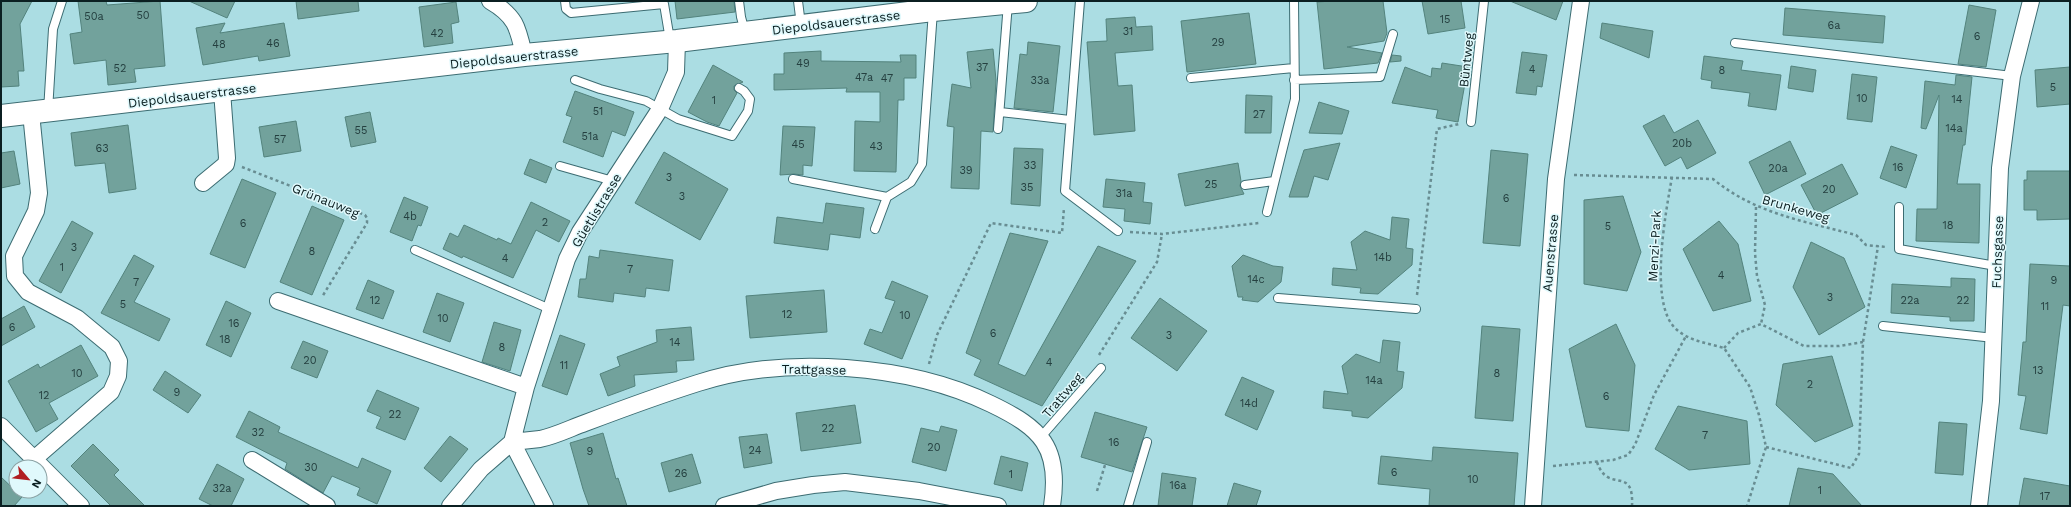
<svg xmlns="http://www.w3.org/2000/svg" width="2071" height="507" font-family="'Work Sans',sans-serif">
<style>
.building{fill:#72a29c;stroke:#53837d}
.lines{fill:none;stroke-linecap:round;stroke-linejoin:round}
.service-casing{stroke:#3c6c72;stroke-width:10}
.minor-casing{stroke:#3c6c72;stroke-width:18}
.secondary-casing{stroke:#3c6c72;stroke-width:24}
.path{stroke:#688d92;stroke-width:2.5;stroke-dasharray:3 3;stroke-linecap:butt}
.service{stroke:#fff;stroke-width:8}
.minor{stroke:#fff;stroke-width:16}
.secondary{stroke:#fff;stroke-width:22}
.labels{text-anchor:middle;stroke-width:3;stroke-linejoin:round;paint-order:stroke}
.number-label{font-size:11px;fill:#254040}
.street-label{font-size:13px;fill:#0b1f21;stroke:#e0f9fc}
</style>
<rect width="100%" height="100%" fill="#abdde3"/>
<path class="building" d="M1,1H32L20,24L24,71H18L19,86L1,87Z
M78,1H106L107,5L160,1L165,66L134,69L136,82L108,85L106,60L74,64L70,34L82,32Z
M189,1H235L227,18Z
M296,1H358L359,11L298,19Z
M675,1H734L735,12L677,19Z
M1332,1H1383L1387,33L1384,41L1347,47L1382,53L1378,63L1324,69L1317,2Z
M1422,1H1461L1465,28L1428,34Z
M1510,1H1563L1556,20Z
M456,2L459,22L451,24L453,43L424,47L419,7Z
M1969,5L1996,10L1986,67L1958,64Z
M1785,8L1885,16L1883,43L1783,35Z
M1249,13L1256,64L1187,72L1181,21Z
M1135,17L1136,27L1152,26L1153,50L1115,53L1118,86L1132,85L1135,131L1094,135L1087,42L1107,41L1106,19Z
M225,23L220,33L284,23L290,56L259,61L258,56L203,65L196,28Z
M1602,23L1653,31L1649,58L1600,38Z
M1028,42L1060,46L1053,112L1014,108L1020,54L1027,55Z
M993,49L996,80L993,132L981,131L979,189L951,188L954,127L947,126L952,84L971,88L967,52Z
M821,51V61L901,62L900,55H916V78H904V100H898L896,172L854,171L855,121L880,122V92H846L847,88L774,90V74H784V53Z
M1522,52L1547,55L1542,87L1537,86L1536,95L1516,93Z
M1392,55L1401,56V61L1390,62Z
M1704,56L1743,61L1741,70L1781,75L1776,110L1748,106L1750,93L1711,88L1712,81L1701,79Z
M1442,63L1468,67L1458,122L1436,118L1438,110L1392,103L1405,67L1431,77L1432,68L1441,69Z
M713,65L743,82L734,86V90L737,93L719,126L707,122L688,112Z
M1791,66L1816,70L1813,92L1788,88Z
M2070,67V104L2037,107L2035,70Z
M1852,74L1877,77L1872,122L1847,119Z
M1956,75L1972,77L1965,145H1963L1957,184H1980L1979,243L1916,241L1917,209H1937L1939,95L1926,129L1921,128L1925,81L1955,85Z
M575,91L634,112L625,136L612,131L603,157L563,142L572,117L566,115Z
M1246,95L1272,96L1271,133H1245Z
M1319,102L1349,111L1342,134L1309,133Z
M370,112L376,142L351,147L345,117Z
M1664,115L1674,133L1698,120L1716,153L1687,169L1681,157L1665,166L1643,126Z
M296,121L301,151L264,157L259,127Z
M128,125L136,189L109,193L105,163L75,166L71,133Z
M783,126L815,127L812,166L803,165V175L794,174L780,175Z
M1790,141L1806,174L1765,195L1749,162Z
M1340,143L1328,180L1314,176L1308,197H1289L1304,150Z
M1891,146L1917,155L1906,188L1880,178Z
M1014,148L1043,149L1040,206L1011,204Z
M1491,150L1528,154L1520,246L1483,243Z
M14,151L20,184L1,188V153Z
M664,152L728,189L700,240L635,203Z
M530,159L552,168L546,183L524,174Z
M1238,163L1241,181L1240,186L1244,194L1185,206L1178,174Z
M1842,164L1858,194L1817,215L1801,185Z
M2027,171H2070V219L2037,220V210H2024V180H2027Z
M242,179L276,193L245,268L210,254Z
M1106,179L1145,183L1143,202L1152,203L1150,224L1124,221L1125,209L1103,207Z
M1623,196L1641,252L1627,291L1584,284V200Z
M404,197L428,207L421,226L418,225L412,241L390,232Z
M531,202L570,221L559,242L536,230L513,278L463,256L462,258L443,249L450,233L458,237L464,225L497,240L498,238L511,244Z
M826,203L864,208L860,238L830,234L828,250L774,243L777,217L823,223Z
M312,206L344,220L312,295L280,282Z
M1392,217L1409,219L1406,248L1413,249L1412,265L1378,294L1360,293L1361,288L1332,285L1333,268L1357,270L1351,242L1365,231L1390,240Z
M72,221L93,233L61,293L39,281Z
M1719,221L1738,244L1751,301L1713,311L1683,249Z
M1010,233L1048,241L998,364L1025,376L1098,246L1136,261L1042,406L974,375L981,360L966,353Z
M1811,242L1844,258L1865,307L1819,335L1793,287Z
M600,250L673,260L669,291L646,288L645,297L614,293L613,302L578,297L580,279H586L589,256L599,258Z
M134,255L154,266L134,302L170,319L159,341L101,313Z
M1243,255L1273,266L1283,267L1281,282L1258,302L1242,300L1243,297H1238L1232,266Z
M2030,264L2070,266V306L2063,305L2047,434L2020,429L2026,396L2018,395L2023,342H2026Z
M1951,278L1975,279L1974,321H1950V317L1891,313L1892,284L1951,287Z
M368,280L394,291L383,319L356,309Z
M892,281L928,296L902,359L864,344L870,329L882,333L895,301L885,298Z
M824,290L827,332L750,338L746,296Z
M437,293L464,303L450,342L423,332Z
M1160,298L1207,331L1177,371L1131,338Z
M226,301L251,313L231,357L206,345Z
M24,306L35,327L1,346V319Z
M494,322L521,330L510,371L482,362Z
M1616,324L1635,365L1629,431L1586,427L1569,349Z
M1482,326L1520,329L1513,421L1475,418Z
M691,327L694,360L676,361L677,372L634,375L635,386L608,396L600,374L620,366L617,357L657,342L656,330Z
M560,335L585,344L567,395L542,386Z
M1383,340L1400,342L1397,371L1404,372L1402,388L1368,418L1352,416V411L1323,408L1324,391L1348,394L1342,366L1356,354L1380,363Z
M303,341L328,351L317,378L291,368Z
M81,345L98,376L49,403L58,419L36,432L8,381L38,364L40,368Z
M1832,356L1853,426L1815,442L1776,405L1783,364Z
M165,371L201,395L188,413L153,390Z
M1242,377L1274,391L1257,430L1225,415Z
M377,390L419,408L405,440L376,428L381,417L367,411Z
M855,405L861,443L801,451L796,413Z
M1678,406L1747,421L1750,464L1689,470L1655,449Z
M249,411L280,427L278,432L358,468L362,458L391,471L377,504L357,495L360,488L332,476L323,493L285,469L287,463L236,437Z
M1095,412L1147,427L1132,472L1081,457Z
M1939,422L1967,424L1963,475L1935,473Z
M941,426L957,430L946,471L912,462L921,428L939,432Z
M603,433L616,479L618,478L627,506H589L583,489L570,443Z
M767,434L772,463L744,468L739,437Z
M450,436L468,449L441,482L424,468Z
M93,444L119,470L114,475L145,506H111L71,466Z
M1433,447L1518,453L1514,506H1429L1430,489L1378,484L1381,456L1432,461Z
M692,454L701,483L669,492L661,463Z
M1001,456L1028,463L1022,491L994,484Z
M217,464L244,479L231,506H213L199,499Z
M1798,468L1833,474L1862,506H1789Z
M1162,473L1196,478L1192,506H1158Z
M1,477L22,497L14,506H1Z
M2024,478L2070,486V506H2019Z
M1234,483L1261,491L1256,506H1227Z"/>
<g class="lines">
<g class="service-casing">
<path id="service" d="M565,1L566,9L571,13L664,4L670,40
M739,1L741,17L745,32
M798,1L801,25
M1080,1L1065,191L1118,231
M1735,43L2012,76
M1191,78L1294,68
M575,80L600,89L646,101L678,119L732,136L748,111L750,99L744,91L739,88
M1294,80L1380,77L1393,34
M48,111L53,29L62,1
M1000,112L1070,120
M1471,122L1484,1
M998,129L1008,3
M560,166L613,181
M793,179L887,197L911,182L922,164L933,11
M1245,185L1274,181
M1899,207V249L1996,266
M1267,212L1295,99L1294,1
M875,229L887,197
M415,250L550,309
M1278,298L1416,309
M1883,326L1994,338
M1040,438L1101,368
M1128,506L1147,442"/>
</g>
<g class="minor-casing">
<path id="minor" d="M490,1C516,16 518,28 524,55
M31,113L39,193L36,211L14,256L15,276L28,292L77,318L112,347L119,361L118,376L111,392L34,459
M203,183L226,164L227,158L222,91
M278,301L526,387
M1,426L81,506
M252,460L327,506
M450,506L481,469L512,442L526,387L567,259L580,232L660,109L676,72L677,41
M545,506L512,442C521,441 531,440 540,439C555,436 571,428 585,423C622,409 660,395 698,383C784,355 909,364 991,404C1041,428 1061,447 1052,506
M724,506L776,491L813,485L845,482L919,491L998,506
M1533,506L1556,179L1581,1
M1979,506L1991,401L2000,168L2012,76L2031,1"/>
</g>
<g class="secondary-casing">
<path id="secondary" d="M1,116L524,55L677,41L933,10L1026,1"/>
</g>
<path class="path" d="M242,167L365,215L367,218V223L322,297
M1574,175L1713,179C1756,214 1804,221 1856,235L1866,245L1886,247
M1672,177C1666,211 1648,304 1676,329C1689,341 1707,343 1724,348L1750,387L1759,415L1766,447L1747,506
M1756,207L1755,253L1757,276L1765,305L1761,324
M1130,232L1162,234L1259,223
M1417,295L1437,129L1459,124
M1724,348L1738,333L1761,324L1804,346H1839L1863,342
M1099,355L1157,262L1162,234
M929,364L937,335L991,223L1062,233L1064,208
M1766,447L1851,468L1859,454L1863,342L1878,246
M1597,462C1608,495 1634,464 1632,506
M1553,466L1613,460L1628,455L1635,445L1654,395L1686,336
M1097,491L1105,465"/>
<use href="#service" class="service"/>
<use href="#minor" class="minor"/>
<use href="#secondary" class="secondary"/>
</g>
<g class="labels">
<g class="number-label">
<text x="143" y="19">50</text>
<text x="94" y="20">50a</text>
<text x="1445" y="23">15</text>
<text x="1834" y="29">6a</text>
<text x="1128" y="35">31</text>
<text x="437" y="37">42</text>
<text x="1977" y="40">6</text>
<text x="1218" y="46">29</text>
<text x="273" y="47">46</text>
<text x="219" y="48">48</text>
<text x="803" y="67">49</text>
<text x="982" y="71">37</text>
<text x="120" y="72">52</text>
<text x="1532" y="73">4</text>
<text x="1722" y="74">8</text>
<text x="864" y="81">47a</text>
<text x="887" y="82">47</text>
<text x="1040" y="84">33a</text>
<text x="2053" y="91">5</text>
<text x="1862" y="102">10</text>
<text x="1957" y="103">14</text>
<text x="714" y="104">1</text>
<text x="598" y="115">51</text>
<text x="1259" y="118">27</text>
<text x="1954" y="132">14a</text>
<text x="361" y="134">55</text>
<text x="590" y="140">51a</text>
<text x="280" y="143">57</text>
<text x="1682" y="147">20b</text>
<text x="798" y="148">45</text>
<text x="876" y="150">43</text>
<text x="102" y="152">63</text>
<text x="1030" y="169">33</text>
<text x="1898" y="171">16</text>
<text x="1778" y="172">20a</text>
<text x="966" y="174">39</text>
<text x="669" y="181">3</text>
<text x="1211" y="188">25</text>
<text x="1027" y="191">35</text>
<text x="1829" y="193">20</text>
<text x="1124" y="197">31a</text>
<text x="682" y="200">3</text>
<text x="1506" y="202">6</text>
<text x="410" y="220">4b</text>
<text x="545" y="226">2</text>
<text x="243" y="227">6</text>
<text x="1948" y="229">18</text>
<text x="1608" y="230">5</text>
<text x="74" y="251">3</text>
<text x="312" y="255">8</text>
<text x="1383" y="261">14b</text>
<text x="505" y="262">4</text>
<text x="62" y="271">1</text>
<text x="630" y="273">7</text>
<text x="1721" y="279">4</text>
<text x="1256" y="283">14c</text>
<text x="2054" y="284">9</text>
<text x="136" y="286">7</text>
<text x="1830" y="301">3</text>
<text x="375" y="304">12</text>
<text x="1910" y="304">22a</text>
<text x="1963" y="304">22</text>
<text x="123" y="308">5</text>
<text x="2045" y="310">11</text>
<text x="787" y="318">12</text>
<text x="905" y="319">10</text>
<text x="443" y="322">10</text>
<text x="234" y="327">16</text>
<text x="12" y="331">6</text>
<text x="993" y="337">6</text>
<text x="1169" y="339">3</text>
<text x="225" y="343">18</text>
<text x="675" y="346">14</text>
<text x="502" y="351">8</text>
<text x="310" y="364">20</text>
<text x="1049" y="366">4</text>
<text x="564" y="369">11</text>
<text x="2038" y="374">13</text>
<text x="77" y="377">10</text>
<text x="1497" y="377">8</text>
<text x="1374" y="384">14a</text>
<text x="1810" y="388">2</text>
<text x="177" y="396">9</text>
<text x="44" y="399">12</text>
<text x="1606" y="400">6</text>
<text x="1249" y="407">14d</text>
<text x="395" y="418">22</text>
<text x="828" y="432">22</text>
<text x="258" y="436">32</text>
<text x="1705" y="439">7</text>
<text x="1114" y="446">16</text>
<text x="934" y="451">20</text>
<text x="755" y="454">24</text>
<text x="590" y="455">9</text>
<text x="311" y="471">30</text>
<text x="1394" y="476">6</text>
<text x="681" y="477">26</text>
<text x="1011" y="478">1</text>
<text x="1473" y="483">10</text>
<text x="1178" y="489">16a</text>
<text x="222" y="492">32a</text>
<text x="1820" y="494">1</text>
<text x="2045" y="500">17</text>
</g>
<g class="street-label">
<text transform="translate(836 22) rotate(-7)" y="5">Diepoldsauerstrasse</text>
<text transform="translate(514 57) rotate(-6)" y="5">Diepoldsauerstrasse</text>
<text transform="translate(1466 60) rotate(-84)" y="5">Büntweg</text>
<text transform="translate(192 95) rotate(-7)" y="5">Diepoldsauerstrasse</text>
<text transform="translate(326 200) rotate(22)" y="5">Grünauweg</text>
<text transform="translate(1796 208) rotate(16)" y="5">Brunkeweg</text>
<text transform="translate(596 210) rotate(-59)" y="5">Güetlistrasse</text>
<text transform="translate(1654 246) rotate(-87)" y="5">Menzi-Park</text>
<text transform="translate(1997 252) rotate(-88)" y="5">Fuchsgasse</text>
<text transform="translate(1550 253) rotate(-85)" y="5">Auenstrasse</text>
<text transform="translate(814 369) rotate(1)" y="5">Trattgasse</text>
<text transform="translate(1062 395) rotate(-49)" y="5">Trattweg</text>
</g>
</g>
<rect width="2071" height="507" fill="none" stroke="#0b1f21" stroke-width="4"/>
<g transform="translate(28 479) rotate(118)"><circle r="19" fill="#e0f9fc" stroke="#8ba2a4"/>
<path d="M0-3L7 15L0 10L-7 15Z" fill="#b01e22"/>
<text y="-6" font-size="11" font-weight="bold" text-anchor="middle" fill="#0b1f21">N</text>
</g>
</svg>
